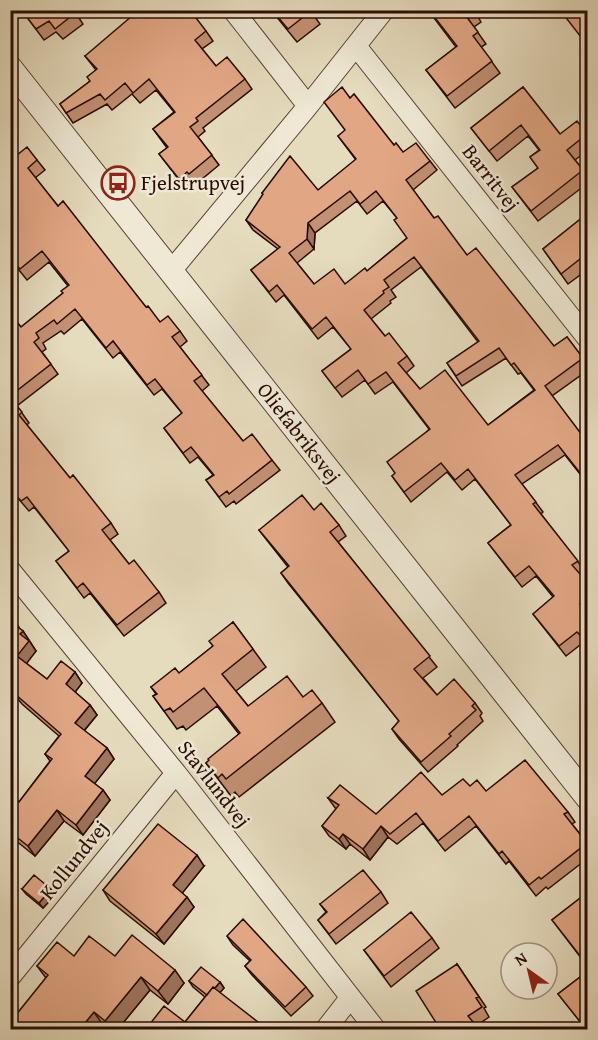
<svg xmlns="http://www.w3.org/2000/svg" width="598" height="1040" font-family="'Gentium Book Plus',serif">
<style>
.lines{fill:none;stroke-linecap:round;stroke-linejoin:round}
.minor-casing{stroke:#593f32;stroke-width:22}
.tertiary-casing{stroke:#593f32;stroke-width:26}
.minor{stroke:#eee8d4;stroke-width:20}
.tertiary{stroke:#eee8d4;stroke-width:24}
.wall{fill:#c29072;stroke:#2a0b03;stroke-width:1.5;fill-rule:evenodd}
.shaded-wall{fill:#9e755d;stroke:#2a0b03;stroke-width:1.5}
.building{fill:#e1a785;stroke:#2a0b03;stroke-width:1.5;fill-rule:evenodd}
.labels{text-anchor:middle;stroke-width:5;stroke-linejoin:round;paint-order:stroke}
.street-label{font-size:21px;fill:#2a0b03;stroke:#eee8d4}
.poi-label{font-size:21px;fill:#2a0b03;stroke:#eee8d4;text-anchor:start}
</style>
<rect width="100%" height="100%" fill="#e5dbbd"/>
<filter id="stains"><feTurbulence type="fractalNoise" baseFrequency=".00333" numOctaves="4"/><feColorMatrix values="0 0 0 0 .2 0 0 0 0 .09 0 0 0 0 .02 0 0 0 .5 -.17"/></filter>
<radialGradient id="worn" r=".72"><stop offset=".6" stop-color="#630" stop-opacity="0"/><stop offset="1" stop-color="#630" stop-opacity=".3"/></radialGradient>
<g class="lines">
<g class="minor-casing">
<path id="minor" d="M233,10L308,106
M356,46L588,339
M171,271L308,106L384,10
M10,570L176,773L376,1030
M10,977L176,773
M325,1030L350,998"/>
</g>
<g class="tertiary-casing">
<path id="tertiary" d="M10,68L588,798"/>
</g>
<use href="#minor" class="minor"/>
<use href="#tertiary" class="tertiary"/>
</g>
<path class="wall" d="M26,10H76L78,14L77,15L83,24L63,39L56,32L44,40L23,12Z
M271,10H310L320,24L297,42Z
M428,10H483L477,15L481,22L474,27L486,44L481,47L500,73L455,108L426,70L456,47Z
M206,31L213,41L202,49L216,66L245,79L252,89L203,128L205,131L198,137L219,165L196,184L195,182L186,189L159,154L167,148L153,129L174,112L156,90L140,103L132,94L112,110L107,104L73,123L60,104L89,82L96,70L85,56Z
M523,87L560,134H587L588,135V150L575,160L588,176V183L538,221L512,187L538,168L530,157L539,150L528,136L497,161L471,128Z
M350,98L394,145L403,152L430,161L437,170L413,190L434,218L467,255L554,346L567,337L588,365V370L552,396L588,443V484L565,455L522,484L543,512L541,514L585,571L580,574L588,583V646L584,642L566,656L533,614L553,597L536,576L522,587L488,543L511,525L475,479L462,490L447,472L411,502L392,476L395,474L429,429L393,382L375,394L365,380L342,397L322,371L351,349L333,327L318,339L284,295L276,302L251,270L278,249L253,230L246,220L263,195L262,193L318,190L356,160L338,136L345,131ZM357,201L367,214L383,201L397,218L407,238L367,271L345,284H314L297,263L314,249L315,233ZM421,267L478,342L447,363L462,386L506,358L518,374L521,373L534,390L488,425L420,389L406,373L414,366L407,356L385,336L371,319L391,303L390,301L396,297L391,290Z
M10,158L12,159L37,160L45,170L35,178L58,206L146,307L160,322L180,331L187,341L180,347L209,385L202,391L243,441L272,460L280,470L236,504L234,501L226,507L206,480L213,475L198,457L190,463L164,428L182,413L162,389L154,395L120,352L113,358L82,319L64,334L61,331L43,343L46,349L42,352L58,374L17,406L29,423L27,425L70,478L111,523L118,534L110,540L129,564L159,592L166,603L124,636L90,593L84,598L56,561L69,551L34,507L29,511L10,489V314L21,327L63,293L68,286L49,262L27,280L10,259Z
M588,213V269L568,284L543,249Z
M314,510L339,525L346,536L338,542L437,667L423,678L437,695L475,703L482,713L480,716L483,721L457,745L458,746L428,772L399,739L392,729L399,721L288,583L281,573L288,567L259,530Z
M10,616L19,628L23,631L36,651L26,663L47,679L75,672L82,683L75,692L90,705L97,715L84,731L107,748L114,759L94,784L103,790L110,800L83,835L64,821L35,856L10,836V796L19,802L50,761L45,754L59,736L22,704L18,699L10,693Z
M233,622L266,667L236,691L248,706L303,697L322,703L335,722L239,797L235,792L231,796L206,763L239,734L217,706L186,730L183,726L177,729L153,696L156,694L151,687L179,673L213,646Z
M470,786L486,791L568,812L575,822L572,824L588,844V869L583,862L548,889L546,887L536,896L509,861L506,864L476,826L445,851L423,823L397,844L388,837L370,860L350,844L346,849L329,836L322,826L336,809L328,798L376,814L442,795Z
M204,866L182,893L194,907L164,944L110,901L103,890Z
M22,889L55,895L43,908L26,894Z
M381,892L388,903L336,944L318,920L326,912L320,904Z
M588,892V967L552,920Z
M227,936L306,987L313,996L291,1016L252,975L245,966L250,961L233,945Z
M432,938L439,948L391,987L364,950Z
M74,956H115L184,983L168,1004L150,990L118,1029H108L103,1025L16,1015L46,978L37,966Z
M457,964L486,1007L484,1008L489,1017L476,1026L440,1029Z
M588,971V1029H586L558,994Z
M189,981L220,982L224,988L220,992L185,1022L205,997L193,987Z"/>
<path class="shaded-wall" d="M308,223L315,233L314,249L307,239Z
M12,617L19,627L17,631L10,622V619Z
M23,631L36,651L24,667L17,656L20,634Z
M75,672L82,683L73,695L66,684Z
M90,705L97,715L82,733L75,723Z
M107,748L114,759L92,787L85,776Z
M103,790L110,800L83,835L76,825Z
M57,810L64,821L35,856L28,846Z
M381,826L388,837L370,860L363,849Z
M343,834L350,844L346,849L339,839Z
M197,855L204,866L180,896L173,885Z
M10,878L15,885L10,890Z
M51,889L55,895L43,908L39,903Z
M187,897L194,907L164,944L156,934Z
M175,970L184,983L168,1004L158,991Z
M141,977L150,990L118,1029H111L105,1021Z
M220,982L224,988L212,1002L208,996Z
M94,1012L103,1025L100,1029H80Z"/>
<path class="building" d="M26,10H73L75,13L55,29L49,21L36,29L23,12Z
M139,10H190L206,31L195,40L216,66L227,57L245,79L196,118L198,121L190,127L212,155L189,174L187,172L179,179L159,154L168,147L153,129L175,112L149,79L133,93L125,83L105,100L100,94L66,113L60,104L90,81L87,77L97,69L85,56Z
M272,10H310L311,11L288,29Z
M429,10H473L466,16L478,32L473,36L492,61L447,96L426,70L457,46Z
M560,10H588V46Z
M342,87L350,98L354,94L394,145L396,143L403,152L416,143L430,161L406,180L434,218L438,216L467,255L476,248L554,346L567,337L583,358L545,386L588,443V483L558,445L515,475L536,502L533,504L578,561L572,565L588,583V598L580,604L588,613V643L577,632L559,646L533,614L554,596L529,566L515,577L488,543L511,525L468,469L455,480L441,463L404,492L392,476L395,473L387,462L430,429L386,372L368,384L358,370L335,388L322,371L351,349L326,317L312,329L277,285L269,292L251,270L280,247L246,220L263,194L262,193L290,156L318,190L356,159L338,136L345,130L324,102ZM350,191L360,204L376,191L397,218L394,220L407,238L367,271L365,268L345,284L334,269L314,284L289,253L307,239L308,223ZM414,257L479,341L447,363L456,376L499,348L511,365L514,363L535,390L488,425L445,370L420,389L398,363L407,356L389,333L385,336L364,310L384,293L383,291L389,287L384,280Z
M523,87L560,134L577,121L587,134L567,150L583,170L531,211L512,187L538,168L530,157L540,150L521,125L489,151L471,128Z
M27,147L37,160L28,168L58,206L63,201L146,307L148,306L160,322L168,316L180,331L172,337L202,375L194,381L243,441L252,434L272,460L229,494L227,491L219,497L206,480L214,475L191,447L183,453L164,428L182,413L155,379L147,385L113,341L106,348L75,309L57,324L54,320L36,333L39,338L34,342L51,364L10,396V314L21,327L63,293L61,291L69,285L42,251L20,269L10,258V158L12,159Z
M588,213V268L580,259L561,274L543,249Z
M10,398L22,412L19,415L70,478L73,475L111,523L102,530L129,564L134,560L159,592L117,625L83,583L77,588L56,561L69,551L27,497L21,501L10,488Z
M302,495L314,510L321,503L339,525L330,532L430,656L414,669L437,695L454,679L475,703L472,706L476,710L449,734L451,736L421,762L392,729L399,721L281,573L289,566L259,530Z
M10,621L23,631L20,634L29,641L17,656L47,679L61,661L75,672L66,684L90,705L75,723L107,748L85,776L103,790L76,825L57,810L28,846L10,832V796L19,802L52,759L45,754L61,734L15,694L16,693L10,688Z
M233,622L253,649L222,674L248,706L287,676L303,697L312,690L322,703L226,779L222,774L218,778L206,763L209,760L208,759L240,733L204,688L173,712L170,708L164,711L153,696L157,694L151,687L175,668L179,673L213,646L209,641Z
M525,760L568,812L564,814L587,843L541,879L539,877L529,885L502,851L499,854L469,816L438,841L416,813L390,834L381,826L363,849L343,834L339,839L322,826L339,805L328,798L340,785L376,814L421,772L442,795L463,779L470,786L477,780L486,791Z
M158,824L197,855L173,885L187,897L156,934L103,890Z
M588,854V868L581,859Z
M363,870L381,892L329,934L318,920L327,912L320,904Z
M34,875L51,889L39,903L22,889Z
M588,892V966L552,920Z
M411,912L432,938L384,976L364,950Z
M243,919L306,987L285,1007L245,966L251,960L227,936Z
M132,935L175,970L158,991L141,977L105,1021L94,1012L80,1029H10V1011L16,1015L48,975L37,966L57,942L74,956L89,936L115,956Z
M457,964L479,997L476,998L482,1007L468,1016L479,1029H440L416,991Z
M201,967L220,982L215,988L213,987L207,995L189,981Z
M588,971V1028L586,1029L558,994Z
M213,987L267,1029H146L164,1006L185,1022Z
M572,1022L578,1029H563Z"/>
<defs>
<g id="bus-ring" transform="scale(1.725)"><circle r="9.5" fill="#eee8d4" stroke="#8f2418" stroke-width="1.5"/><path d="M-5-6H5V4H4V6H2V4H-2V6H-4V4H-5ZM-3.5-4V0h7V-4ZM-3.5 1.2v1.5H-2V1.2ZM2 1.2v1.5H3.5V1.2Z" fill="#8f2418"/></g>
</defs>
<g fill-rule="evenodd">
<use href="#bus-ring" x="118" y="183"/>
</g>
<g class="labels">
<g class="street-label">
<text transform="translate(491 178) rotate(52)" y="7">Barritvej</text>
<text transform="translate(299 433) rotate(52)" y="7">Oliefabriksvej</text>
<text transform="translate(214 784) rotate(52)" y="7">Stavlundvej</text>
<text transform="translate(74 860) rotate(-51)" y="7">Kollundvej</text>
</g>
<g class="poi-label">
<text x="141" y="190">Fjelstrupvej</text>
</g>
</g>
<rect width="598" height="1040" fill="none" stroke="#e5dbbd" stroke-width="36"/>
<rect x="12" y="12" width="574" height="1016" fill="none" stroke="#2a0b03" stroke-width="3"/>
<rect x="18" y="18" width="562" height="1004" fill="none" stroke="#2a0b03" stroke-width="1.5"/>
<g transform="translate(529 971) rotate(326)"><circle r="28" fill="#eee8d4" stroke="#a09080" stroke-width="1.5"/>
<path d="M0-4.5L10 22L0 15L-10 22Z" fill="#8f2418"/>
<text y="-9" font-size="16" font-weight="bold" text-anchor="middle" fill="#2a0b03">N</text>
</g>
<rect width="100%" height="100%" filter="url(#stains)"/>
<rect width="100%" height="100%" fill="url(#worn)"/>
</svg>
